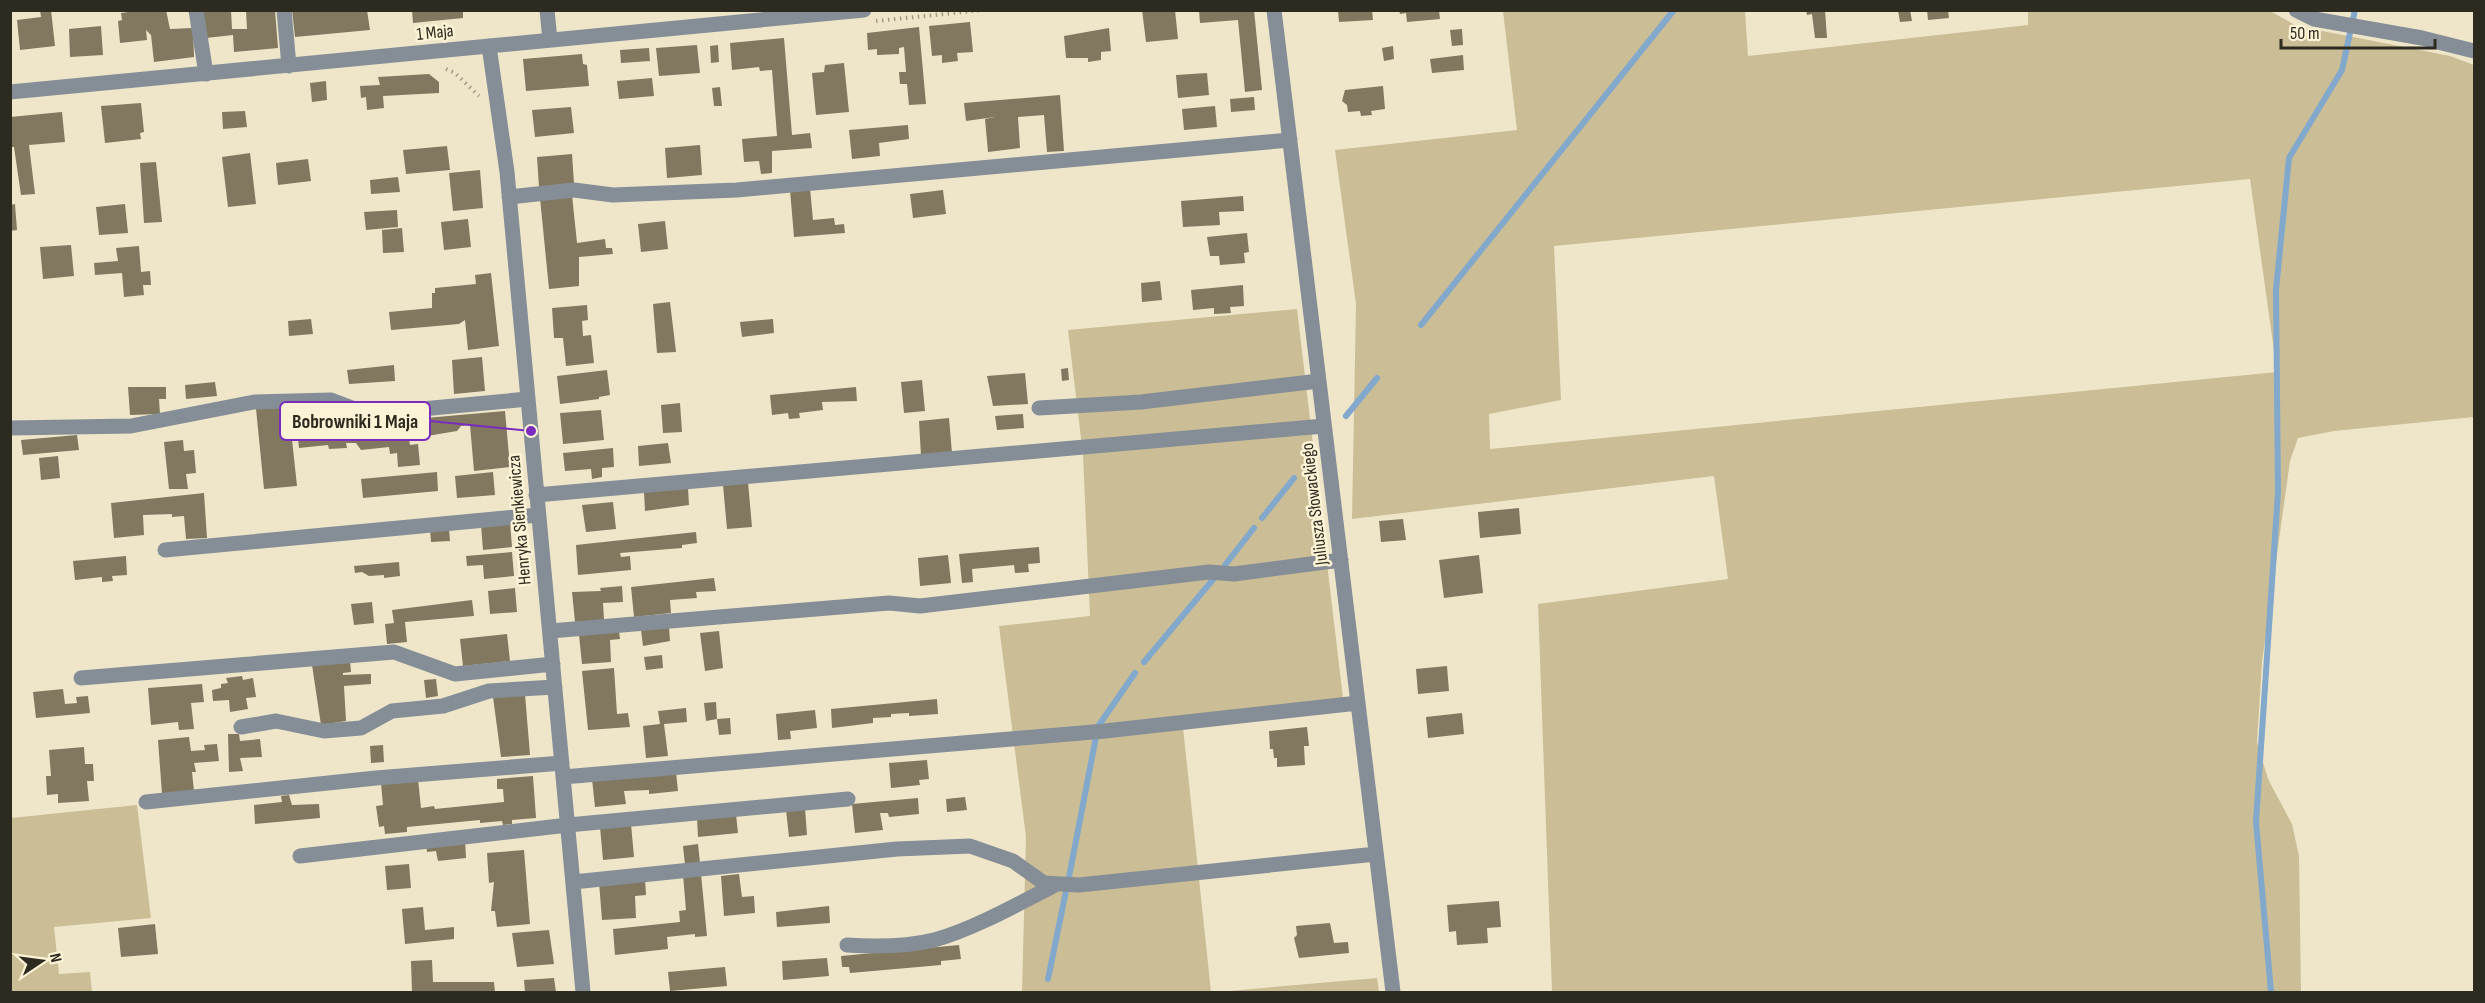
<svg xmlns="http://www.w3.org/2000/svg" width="2485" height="1003" font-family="'Sofia Sans Condensed',sans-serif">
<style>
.green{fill:#cbbd95;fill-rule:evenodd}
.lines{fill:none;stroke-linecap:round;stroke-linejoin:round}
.stream{stroke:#82a8cc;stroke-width:6}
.building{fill:#81785f}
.path{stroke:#a19b86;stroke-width:4;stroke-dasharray:1.5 4.5;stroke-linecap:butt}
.minor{stroke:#858e97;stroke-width:15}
.labels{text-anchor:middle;stroke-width:5;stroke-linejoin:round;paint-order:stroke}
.street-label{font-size:18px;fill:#2d2a1f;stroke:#fcf3d7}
.leader{fill:none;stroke:#7b2cbf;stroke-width:2}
.callout-dot{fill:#7b2cbf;stroke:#fcf3d7;stroke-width:2}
.callout{fill:#fcf3d7;stroke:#7b2cbf;stroke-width:2}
.callout-label{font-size:20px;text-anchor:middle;font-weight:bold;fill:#2d2a1f}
</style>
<rect width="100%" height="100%" fill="#efe6ca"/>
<path class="green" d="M1503,11H1745L1748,56L2028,25V11H2270L2297,26L2450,56L2474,65V417L2334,431L2298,438L2290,461L2262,662L2257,742L2268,779L2292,824L2299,856L2301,992H1552L1538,604L1728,579L1714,476L1352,519L1356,304L1335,150L1517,130ZM2250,179L2277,372L1490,449L1489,414L1561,400L1554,246Z
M1297,309L1344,707L1183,727L1211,992H1022L1026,837L999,626L1090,616L1083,455L1068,330Z
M137,805L151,918L54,927L59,974L90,972L92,992H11V818Z
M1377,978L1379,992H1217Z"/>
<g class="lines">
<path class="stream" d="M1421,325L1674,10
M1346,416L1377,378
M1262,518L1294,478
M1225,565L1254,528
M1144,662L1216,576
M1099,725L1135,673
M1069,877L1096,737
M1048,979L1066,891
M2271,992L2256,822L2278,492L2276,290L2289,158L2342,70L2355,10"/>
</g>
<path class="building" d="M40,10H51L55,46L20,50L17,20L41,17Z
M145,10H166L170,29L193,28L194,57L154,62L151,35L146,30L147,40L120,43L118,21L122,20L121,13Z
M203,10H231L232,29H247L246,11L275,10L278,48L234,52L233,35L206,38Z
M292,10H367L370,30L295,37Z
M412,10H463V18L413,23Z
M1142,10H1175L1178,39L1146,42Z
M1199,10H1254L1262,90L1245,92L1238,20L1200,23Z
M1338,10H1372L1373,20L1339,22Z
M1399,10H1439L1440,19L1407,22L1406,13L1400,14Z
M1806,10H1825L1827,38H1815L1812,14L1807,15Z
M1898,10H1910L1912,21L1900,22Z
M1927,10H1948L1949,18L1928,20Z
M970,22L973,52L957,53L958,61L942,63V55L932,56L929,26Z
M101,26L103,55L70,57L69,29Z
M919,27L926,104L909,105L907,84H900L899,72H906L904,47L899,48V54L877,55V49L868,50L867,33Z
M1109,28L1111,51L1101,52V60L1088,62V58H1066L1064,36Z
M1462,29L1463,45L1452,46L1450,30Z
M784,38L792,135L810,133L812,148L772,151V173L761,174L759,161L744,162L742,139L777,136L772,70L760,71L759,67L732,70L730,43Z
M697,45L700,73L659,76L656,48Z
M718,45L719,62L711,63L710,46Z
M1393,46L1394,59L1384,61L1382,48Z
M649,48L650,61L621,63L620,50Z
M582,54L583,64L587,65L589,86L526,91L523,59Z
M1463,55L1464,70L1432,73L1430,59Z
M844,63L849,112L816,115L812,73L824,72L825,65Z
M1207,73L1209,95L1178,98L1176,75Z
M429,74L439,82V93L383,96L384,108L367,110L366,97L361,98L360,86L380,85L378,77Z
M652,78L654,96L619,99L617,81Z
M326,81L327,100L312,102L310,83Z
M1383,86L1385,109L1371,111L1372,115L1361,116L1360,111L1348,112L1347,105L1342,101L1345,90Z
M720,87L722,106H714L712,88Z
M1060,95L1064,151L1047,152L1044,115L1018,117L1020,148L988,152L985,119L995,117L966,121L964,103Z
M1254,97L1255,110L1231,112L1230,99Z
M141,103L144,132L140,133L141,139L105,143L101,106Z
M1215,106L1217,127L1184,130L1182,109Z
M571,107L574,133L535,137L532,110Z
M245,111L247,127L223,129L222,112Z
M62,112L65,142L29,145L35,194L21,195L14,147H10V117Z
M908,125L909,139L879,143L880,156L852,159L849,130Z
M700,145L702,175L667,178L665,148Z
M447,146L450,170L406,174L403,150Z
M250,153L256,204L228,207L222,157Z
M572,154L574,183L539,187L537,157Z
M308,159L311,181L278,185L276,163Z
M156,162L162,222L144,223L140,163Z
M480,170L483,208L453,211L449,173Z
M398,177L400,192L371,194L370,180Z
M810,188L813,220L834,218L835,225L844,224L845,233L794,237L790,190Z
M943,190L946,214L913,218L910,194Z
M572,195L577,243L605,239L606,248H612L613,254L579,257V286L549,289L540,198Z
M1243,196L1244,211L1219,212L1220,225L1183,227L1181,201Z
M15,204L17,230L10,231V205Z
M125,204L128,233L99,235L96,207Z
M397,210L398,227L366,230L364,212Z
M468,219L471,247L444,250L441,222Z
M665,221L668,249L641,252L638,224Z
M402,228L404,252L383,253L382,230Z
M1247,233L1249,252L1244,253L1245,263L1220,265L1219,256H1210L1207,237Z
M71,245L74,276L43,279L40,247Z
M139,246L141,272L150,271L151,285H143L144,295L124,297L122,273L95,275L94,263L118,261L116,248Z
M491,273L499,346L468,350L465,320L459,324L391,330L389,312L432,308V293H435V288L476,284L475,275Z
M1160,281L1162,300L1142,302L1141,283Z
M1243,285L1244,306L1230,307L1231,313L1214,314V308L1193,310L1191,290Z
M670,302L676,352L657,353L653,304Z
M587,305L588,320L582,321L583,336L591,335L594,363L566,366L563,338H554L552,308Z
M311,319L313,334L289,336L288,321Z
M773,319L774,333L742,337L740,322Z
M482,357L485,391L454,394L452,360Z
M394,365L395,381L349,384L347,370Z
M1068,368L1069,380L1062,381L1061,369Z
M607,370L610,395L599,397V399L560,404L557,376Z
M1025,373L1028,404L993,406L987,376Z
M922,380L925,411L904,413L901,382Z
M215,382L217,396L186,399L185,385Z
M128,387H166V399H159L160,414L130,415Z
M856,387L857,401L822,402L823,410L799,413L800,418L789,419L788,413L772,415L770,395Z
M680,403L682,432L663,433L661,405Z
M287,406L289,416L323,413L324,427L347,425L346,418L356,417L357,424L505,411L510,467L474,471L470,425L461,426L457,431L409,439L410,445L418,444L420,465L398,467L397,453L390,454L389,447L361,450L356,443H346L347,448L329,449L328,445L299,448L297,430H291L297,486L264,489L256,409Z
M601,410L604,440L563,444L560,413Z
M1023,414L1024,428L997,430L995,416Z
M949,418L952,453L921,456L919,421Z
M77,435L79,450L23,455L21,440Z
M183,440L184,451L194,450L196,473L186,474L188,489H169L164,442Z
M668,443L671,463L639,466L638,446Z
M613,448L614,467L602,468V477L592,479L591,469L565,471L563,453Z
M58,456L60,478L41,480L39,458Z
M437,472L438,491L363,498L361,479Z
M493,472L495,495L457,498L455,476Z
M748,482L752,527L727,529L723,485Z
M688,488L689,505L645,511L644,492Z
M204,493L207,538L186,539L184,516L172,517V514L143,515L144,535L114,538L111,503Z
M613,502L616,529L586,532L582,505Z
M1519,508L1521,534L1480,538L1478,512Z
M1403,519L1406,540L1381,542L1379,521Z
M510,522L512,547L483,550L481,525Z
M449,528L450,541L431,542L430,529Z
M696,532L697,543L682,545V548L620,553L621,557L630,556L631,570L578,575L576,545Z
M1039,547L1040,563L1028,564L1029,572L1015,573L1014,565L972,569L973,582L962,583L959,554Z
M512,552L514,576L484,579L483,565L467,566L466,556Z
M948,555L951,583L920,586L918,558Z
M1479,555L1483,593L1444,598L1439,560Z
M126,556L127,575L112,576L113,581L102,582V577L75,580L73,561Z
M399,562L400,576L384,578V575L369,576L362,572L355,573L354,566Z
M714,578L716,591L696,592L697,598L670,600L671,613L634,617L631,587Z
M622,586L623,602L603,603L604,620L575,622L572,592L601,591L600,588Z
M515,588L517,612L490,614L488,591Z
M472,600L474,616L405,622L407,642L387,644L385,624L394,623L392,610Z
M372,602L374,623L354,625L351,604Z
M669,627L670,641L643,646L641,630Z
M619,631L620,639L610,640L611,662L582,664L579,635Z
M719,631L723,668L705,671L700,633Z
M507,634L510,661L463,666L460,639Z
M662,655L663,668L646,670L644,657Z
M350,661L351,672L343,673V675L371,674V684L344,686L346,721L321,725L312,665Z
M1447,666L1449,691L1418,694L1416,669Z
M614,668L617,714L628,713L630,727L588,730L582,671Z
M242,676L243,680L253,678L256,697L246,698L248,709L230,712L229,700L213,701L212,690L221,688V684L228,683L226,678Z
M436,679L438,696L426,698L424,680Z
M202,684L204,702L191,703L194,729L179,730L178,722L151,725L148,688Z
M63,689L65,704L77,703L76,697L88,696L90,713L36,718L33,692Z
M525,694L530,755L501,757L493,697Z
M937,699L938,714L909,716V713L891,714V717L873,718V723L832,728L831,709Z
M716,702L717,719L706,721L704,703Z
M686,708L687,722L664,724L668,756L646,758L643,726L660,724L658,711Z
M815,710L817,728L790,731L791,739L778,740L776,714Z
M1462,713L1464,734L1428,738L1426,717Z
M730,718L731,734L719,735L717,719Z
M1307,727L1309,746H1304L1305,765L1277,767V758H1274L1273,749H1270L1269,731Z
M228,734H239L240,741L260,739L262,757L240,758L243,771L229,772Z
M189,737L191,751L205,750L204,745L217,744L219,761L194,763L196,772H192L194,791L162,794L158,740Z
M383,745L384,762L371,763L370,746Z
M84,747L85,764H93L94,781H87L89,801L58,803V794L47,795L46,776H51L49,750Z
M927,760L929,779L919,780L920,785L891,788L889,763Z
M676,772L678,791L649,794V790L624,791L626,804L595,807L592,779Z
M533,776L536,818L512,820V824L503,825L502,821L480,823V820L407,827V832L385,834L384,826L379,827L376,806L383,805L381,783L418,779L421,808L434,806L435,809L504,802L503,789H497V779Z
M289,795L292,805L319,804L320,818L255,824L254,805L282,802L281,796Z
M965,797L967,810L947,812L946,799Z
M918,798L919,814L889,817L888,813H880L883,830L855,833L852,804Z
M805,808L807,835L789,837L786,810Z
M736,814L738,833L698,837L697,818Z
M631,824L634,857L603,860L600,827Z
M465,839L466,858L438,861L436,851L427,852L426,843Z
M698,844L700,863L685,865L683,846Z
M524,850L530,924L497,927L495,911H491L494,882L489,883L487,853Z
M409,864L411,888L387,890L385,866Z
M701,874L707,936L695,937V934L667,937L668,949L615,955L613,929L680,922L679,911L686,910L683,875Z
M739,874L742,897L754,896L755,913L724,916L721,876Z
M645,879L646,895L635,896L636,918L602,920L599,882Z
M1499,901L1501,927L1487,928L1488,943L1457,945L1456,931L1449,932L1447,905Z
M829,906L830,923L777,927L776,912Z
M423,907L425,930L454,927V939L405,944L402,909Z
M1330,923L1334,943L1348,942L1349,953L1299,958L1294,938L1297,935L1296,926Z
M155,924L158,954L121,957L118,928Z
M549,930L554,964L517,967L512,933Z
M959,945L961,959L941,961V965L850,973L849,967H842L841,956Z
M827,958L829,976L783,980L782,961Z
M432,960L433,982H494L495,992H412L411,961Z
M725,967L727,986L670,991L668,972Z
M554,978L556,992H525L524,980Z"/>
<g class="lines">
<path class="path" d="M876,21L984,10
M446,69L455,73L479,96"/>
<path class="minor" d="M196,10L206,74
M284,10L289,66
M547,10L550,40
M1274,10L1393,992
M2296,10L2314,19L2422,38L2474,51
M489,46L507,172L583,992
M10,92L864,10
M509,197L574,190L613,195L737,190L1290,140
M1039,408L1141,402L1319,381
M10,428L131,426L254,402L331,400L368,414L528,399
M536,495L1324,426
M165,550L538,515
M550,631L889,603L920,606L1209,572L1234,574L1341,560
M81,678L394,652L455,674L553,664
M241,727L276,721L324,731L361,728L392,711L443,706L489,691L555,687
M563,777L1105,731L1358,703
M146,802L376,778L562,763
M300,856L568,825L848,799
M573,882L897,849L970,846L1013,861L1044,883L1079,885L1376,854
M847,945C876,947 905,947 934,940C972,930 1022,902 1057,884"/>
</g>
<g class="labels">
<g class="street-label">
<text transform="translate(435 32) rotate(-6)" y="6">1 Maja</text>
<text transform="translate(1314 504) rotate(-97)" y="6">Juliusza Słowackiego</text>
<text transform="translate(519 520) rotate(-95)" y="6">Henryka Sienkiewicza</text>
</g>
</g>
<path class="leader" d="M531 431L430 421"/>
<circle class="callout-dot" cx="531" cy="431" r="6"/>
<rect class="callout" x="280" y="402" width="150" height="38" rx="6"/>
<g class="callout-label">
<text x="355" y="428">Bobrowniki 1 Maja</text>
</g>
<rect width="2485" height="1003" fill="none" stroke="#2d2a1f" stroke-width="24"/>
<g transform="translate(42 961) rotate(77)" stroke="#fcf3d7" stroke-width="4.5" paint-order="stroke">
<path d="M0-4.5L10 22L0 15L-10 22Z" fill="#2d2a1f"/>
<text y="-9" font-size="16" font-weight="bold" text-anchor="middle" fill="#2d2a1f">N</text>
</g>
<path d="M2281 39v9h154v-9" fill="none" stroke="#2d2a1f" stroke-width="3"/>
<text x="2290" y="39" font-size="18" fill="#2d2a1f" stroke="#fcf3d7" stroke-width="4.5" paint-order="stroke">50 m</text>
</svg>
